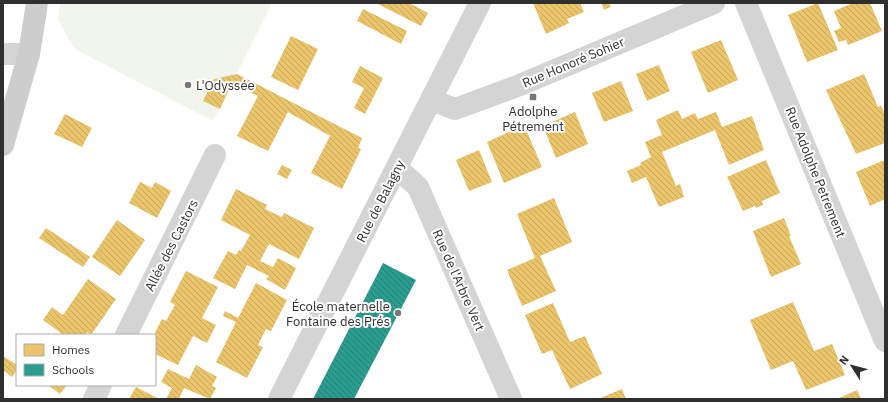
<svg xmlns="http://www.w3.org/2000/svg" width="888" height="402" font-family="'IBM Plex Sans',sans-serif">
<style>
.grass{fill:#f1f5ec}
.homes{fill:url(#homes-back-hatch)}
.schools{fill:url(#schools-back-hatch)}
.lines{fill:none;stroke-linecap:round;stroke-linejoin:round}
.street{stroke:#d4d4d4;stroke-width:22}
.secondary{stroke:#cdcdcd;stroke-width:22}
.poi-dot{fill:#787878;stroke:#fff;stroke-width:1.5}
.labels{text-anchor:middle;stroke-width:4;stroke-linejoin:round;paint-order:stroke}
.street-label{font-size:13px;fill:#2f2f2f;stroke:#fff}
.poi-label{font-size:13px;fill:#2f2f2f;stroke:#fff;text-anchor:start}
</style>
<defs>
<pattern id="homes-back-hatch" width="6" height="6" patternUnits="userSpaceOnUse"><rect width="6" height="6" fill="#e9c46a"/><path d="M-1 5l2 2M0 0l6 6M5-1l2 2" fill="none" stroke="#c8a95c"/></pattern>
<pattern id="schools-back-hatch" width="6" height="6" patternUnits="userSpaceOnUse"><rect width="6" height="6" fill="#2a9d8f"/><path d="M-1 5l2 2M0 0l6 6M5-1l2 2" fill="none" stroke="#248075"/></pattern>
</defs>
<rect width="100%" height="100%" fill="#fff"/>
<path class="grass" d="M60,3H272L213,121L75,49L58,20Z"/>
<path class="homes" d="M376,3H409L428,13L421,26Z
M533,3H580L584,12L567,19L569,23L546,34Z
M601,3H609L611,7L604,10Z
M818,3L838,50L807,62L788,15Z
M853,3H870L882,31L848,45L846,40L839,42L834,31L841,28L834,11Z
M363,9L407,31L401,44L357,21Z
M291,36L318,49L298,90L271,77Z
M721,40L738,80L708,93L691,52Z
M659,65L670,91L647,101L636,74Z
M360,66L383,78L365,114L354,108L364,88L352,82Z
M237,74L362,138L358,148L361,149L342,189L311,173L330,136L288,112L268,151L237,136L258,96L232,83L220,109L203,101L214,79Z
M864,74L878,107L881,106L885,114V143L856,154L826,90Z
M621,81L633,111L604,122L592,93Z
M678,110L682,119L695,113L698,119L716,112L722,127L752,116L764,150L729,165L715,130L662,152L676,186L680,184L684,197L659,207L646,177L632,183L627,171L641,165L640,163L651,157L645,142L662,135L656,120Z
M575,112L588,144L556,158L543,126Z
M65,114L92,128L82,147L54,134Z
M524,125L542,167L504,183L487,142Z
M479,150L492,182L469,191L456,160Z
M766,160L780,193L762,201L763,205L756,208L755,206L743,211L727,177Z
M882,161H885V199L870,206L856,172Z
M282,165L292,170L287,179L277,174Z
M140,182L152,188L155,182L171,191L157,218L129,203Z
M236,189L267,205L265,209L282,217L284,213L314,228L299,259L269,244L260,261L273,267L278,258L296,268L285,290L266,279L269,276L247,265L235,289L213,278L228,251L236,255L239,250L241,251L250,235L221,220Z
M554,198L572,242L540,256L556,291L522,306L507,270L535,258L517,214Z
M784,218L791,236H789L801,264L771,277L753,231Z
M117,220L145,240L120,276L92,257Z
M46,228L90,257L83,267L39,238Z
M186,271L218,287L202,318L216,325L207,343L193,336L178,365L155,354L154,335L162,319L166,321L175,305L170,302Z
M88,279L116,299L91,335L87,332L85,335H59L61,333L43,320L52,307L63,315Z
M256,283L287,300L271,331L266,329L258,345L263,347L247,378L216,362L236,322L223,316L225,311L238,318Z
M793,302L814,351L832,344L845,375L806,390L793,361L771,370L750,320Z
M553,303L570,342L585,336L602,374L570,389L552,350L542,354L525,315Z
M3,356L17,365V370L12,377L3,370Z
M196,365L217,377L212,386L216,388L210,399L184,388L179,399H166L172,388L161,382L168,369L189,379Z
M48,385H67L60,394Z
M136,387L159,399H129Z
M622,389L626,399H598Z
M857,390L861,399H837Z"/>
<path class="schools" d="M383,263L416,280L354,399H313Z"/>
<g class="lines">
<path class="street" d="M746,3L885,341
M3,54H29
M432,100L455,109L520,85L714,3
M397,168L418,187L511,399
M126,335L215,155
M94,399L101,385
M279,399L480,3"/>
<path class="secondary" d="M3,145L29,54L37,3"/>
</g>
<g class="poi-dot">
<circle cx="188" cy="85" r="4"/>
<rect x="529" y="93" width="8" height="8" rx="2"/>
<circle cx="398" cy="313" r="4"/>
</g>
<g class="labels">
<g class="street-label">
<text transform="translate(573 62) rotate(-23)" y="5">Rue Honoré Sohier</text>
<text transform="translate(816 172) rotate(68)" y="5">Rue Adolphe Petrement</text>
<text transform="translate(380 201) rotate(-63)" y="5">Rue de Balagny</text>
<text transform="translate(171 245) rotate(-63)" y="5">Allée des Castors</text>
<text transform="translate(459 280) rotate(66)" y="5">Rue de l'Arbre Vert</text>
</g>
<g class="poi-label">
<text x="196" y="90">L'Odyssée</text>
<text x="533" y="116" text-anchor="middle">Adolphe<tspan x="533" dy="15">Pétrement</tspan></text>
<text x="390" y="311" text-anchor="end">École maternelle<tspan x="390" dy="15">Fontaine des Prés</tspan></text>
</g>
</g>
<rect width="888" height="402" fill="none" stroke="#2f2f2f" stroke-width="8"/>
<rect x="16" y="334" width="140" height="52" fill="#ffffff" stroke="#acacac"/>
<rect x="24" y="344" width="20" height="12" fill="#e9c46a" stroke="#acacac"/>
<text x="52" y="354" font-size="12" fill="#2f2f2f">Homes</text>
<rect x="24" y="364" width="20" height="12" fill="#2a9d8f" stroke="#acacac"/>
<text x="52" y="374" font-size="12" fill="#2f2f2f">Schools</text>
<g transform="translate(852 366) rotate(306)" stroke="#ffffff" stroke-width="3" paint-order="stroke">
<path d="M0-3L7 15L0 10L-7 15Z" fill="#2f2f2f"/>
<text y="-6" font-size="11" font-weight="bold" text-anchor="middle" fill="#2f2f2f">N</text>
</g>
</svg>
